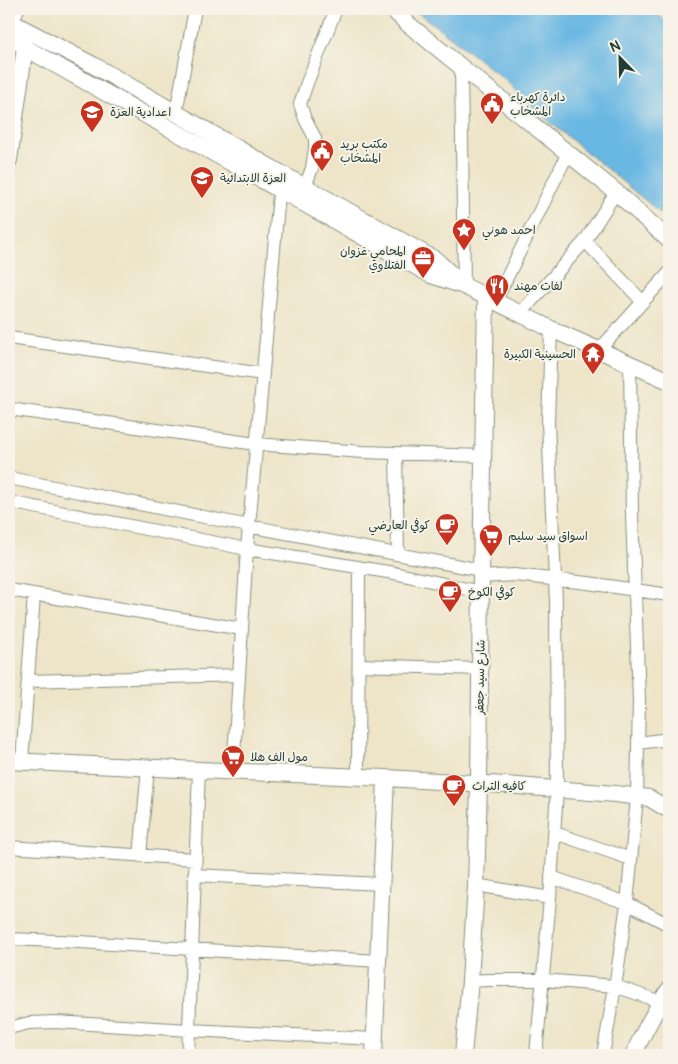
<svg xmlns="http://www.w3.org/2000/svg" width="678" height="1064" font-family="Pangolin,'Playpen Sans Arabic',sans-serif">
<style>
.water{fill:#69b7e3;stroke:#447a8c}
.lines{fill:none;stroke-linecap:round;stroke-linejoin:round}
.minor-casing{stroke:#86917e;stroke-width:14}
.tertiary-casing{stroke:#86917e;stroke-width:18}
.minor{stroke:#fff;stroke-width:12}
.tertiary{stroke:#fff;stroke-width:16}
.labels{text-anchor:middle;stroke-width:4;stroke-linejoin:round;paint-order:stroke}
.poi-label{font-size:12px;fill:#1f3d34;stroke:#f7f3e8;text-anchor:start}
.street-label{font-size:12px;fill:#1f3d34;stroke:#f7f3e8}
</style>
<rect width="100%" height="100%" fill="#f7f3e8"/>
<filter id="ink" filterUnits="userSpaceOnUse"><feTurbulence type="fractalNoise" baseFrequency=".02" numOctaves="2"/><feDisplacementMap in="SourceGraphic" scale="10" xChannelSelector="R" yChannelSelector="G"/><feConvolveMatrix kernelMatrix="1 2 1 2 8 2 1 2 1" color-interpolation-filters="sRGB"/></filter>
<filter id="wash" filterUnits="userSpaceOnUse"><feTurbulence type="fractalNoise" baseFrequency=".0096" numOctaves="4" result="noise"/><feDisplacementMap in="SourceGraphic" scale="20" xChannelSelector="R" yChannelSelector="G"/><feGaussianBlur stdDeviation="1.12" result="paint"/><feColorMatrix in="noise" values="0 0 0 0 0 0 0 0 0 0 0 0 0 0 0 0 0 1.4 0 .05"/><feComposite in="paint" operator="in"/></filter>
<g filter="url(#wash)">
<rect width="100%" height="100%" fill="#eee5c9"/>
<path class="water" d="M413,9H651L669,24V220L533,108L506,81L448,35Z"/>
</g>
<g filter="url(#ink)">
<g class="lines">
<g class="minor-casing">
<path id="minor" d="M12,23L18,9
M461,67L464,286
M176,113L195,9
M305,187L312,168L315,148V138L305,119L300,104L307,83L336,9
M585,241L643,302
M495,302L568,153
M520,314L585,241L616,192
M9,338L263,374
M599,350L669,273
M9,409L256,444L363,452L483,456
M396,453L398,554
M9,478L249,526L481,570
M9,502L247,549L394,573L481,592
M481,577L514,575L588,583L669,595
M9,590L242,629
M359,665L480,669
M28,681L239,675
M638,743L669,739
M22,762L34,595
M233,771L247,549L280,183
M358,776L359,567
M555,833L631,859
M9,847L195,859
M140,856L148,768
M194,875L381,884
M551,877L627,903L669,925
M476,885L550,898
M10,939L80,942L378,961
M470,981L488,980H543L615,986L661,1002
M9,1028L29,1023L56,1022L189,1030L375,1039
M188,1055L199,770
M536,1055L550,898L557,790L556,602L548,423L551,329
M603,1055L616,981L627,903L637,797L639,700L632,515L630,364"/>
</g>
<g class="tertiary-casing">
<path id="tertiary" d="M392,9L408,24L616,192L669,240
M9,21L93,65L282,174L436,260L460,283
M9,36L29,50L296,199L431,275L464,286L551,329L669,381
M9,160L25,47
M9,761L199,770L386,778L506,785L615,794L649,798L669,810
M374,1055L386,778
M463,1055L470,981L476,885L479,784L481,577L486,297
M633,1055C644,1033 654,1010 669,990"/>
</g>
<use href="#minor" class="minor"/>
<use href="#tertiary" class="tertiary"/>
</g>
</g>
<defs>
<g id="civic-pin" transform="scale(1.25)"><path d="M0 17L-7.5 6A9.5 9.5 0 1 1 7.5 6Z" fill="#c8321e" stroke="#f7f3e8"/><path d="M-.6-6.5H3V-4.5H.6V-3L4-1V1h2V6H-6V1h2V-1L-.6-3ZM-1.2 2.5V6h2.4V2.5Z" fill="#fff"/></g>
<g id="school-pin" transform="scale(1.25)"><path d="M0 17L-7.5 6A9.5 9.5 0 1 1 7.5 6Z" fill="#c8321e" stroke="#f7f3e8"/><path d="M0-5L7-2L0 1L-7-2ZM-4 1L0 2.5L4 1V4Q0 6-4 4Z" fill="#fff"/></g>
<g id="sight-pin" transform="scale(1.25)"><path d="M0 17L-7.5 6A9.5 9.5 0 1 1 7.5 6Z" fill="#c8321e" stroke="#f7f3e8"/><path d="M0-6L1.8-2.2L6-1.7L2.9 1.2L3.7 5.4L0 3.3L-3.7 5.4L-2.9 1.2L-6-1.7L-1.8-2.2Z" fill="#fff"/></g>
<g id="office-pin" transform="scale(1.25)"><path d="M0 17L-7.5 6A9.5 9.5 0 1 1 7.5 6Z" fill="#c8321e" stroke="#f7f3e8"/><path d="M-6-3h4V-5.5h4V-3h4V5H-6ZM-1-4.5V-3h2v-1.5ZM-6 0V1H6V0Z" fill="#fff"/></g>
<g id="restaurant-pin" transform="scale(1.25)"><path d="M0 17L-7.5 6A9.5 9.5 0 1 1 7.5 6Z" fill="#c8321e" stroke="#f7f3e8"/><path d="M-5-6h1v4h1v-4h1v4h1v-4h1v5L-1.5 .5V6h-2V.5L-5-1ZM5-6V6H3V1.5H1.5Q1.5-4 5-6Z" fill="#fff"/></g>
<g id="temple-pin" transform="scale(1.25)"><path d="M0 17L-7.5 6A9.5 9.5 0 1 1 7.5 6Z" fill="#c8321e" stroke="#f7f3e8"/><path d="M0-6L5-2H3V0L6.5 2.5H4V6H1.5V3h-3V6H-4V2.5H-6.5L-3 0V-2H-5Z" fill="#fff"/></g>
<g id="cafe-pin" transform="scale(1.25)"><path d="M0 17L-7.5 6A9.5 9.5 0 1 1 7.5 6Z" fill="#c8321e" stroke="#f7f3e8"/><path d="M-5.5-4.5H6V0H3Q3 3.5 0 3.5H-2.5Q-5.5 3.5-5.5 0ZM3-3.2v2h1.7v-2ZM-6 4.5H4V6H-6Z" fill="#fff"/></g>
<g id="supermarket-pin" transform="scale(1.25)"><path d="M0 17L-7.5 6A9.5 9.5 0 1 1 7.5 6Z" fill="#c8321e" stroke="#f7f3e8"/><path d="M-6-5.5h2.5l.6 2H6L4.5 2H-2.5L-4.4-4H-6ZM-1.5 3.2a1.3 1.3 0 1 0 .1 0ZM3 3.2a1.3 1.3 0 1 0 .1 0Z" fill="#fff"/></g>
</defs>
<g fill-rule="evenodd">
<use href="#civic-pin" x="492" y="104"/>
<use href="#school-pin" x="92" y="112"/>
<use href="#civic-pin" x="322" y="151"/>
<use href="#school-pin" x="202" y="178"/>
<use href="#sight-pin" x="464" y="230"/>
<use href="#office-pin" x="423" y="258"/>
<use href="#restaurant-pin" x="497" y="286"/>
<use href="#temple-pin" x="593" y="354"/>
<use href="#cafe-pin" x="447" y="525"/>
<use href="#supermarket-pin" x="491" y="536"/>
<use href="#cafe-pin" x="450" y="592"/>
<use href="#supermarket-pin" x="233" y="757"/>
<use href="#cafe-pin" x="454" y="786"/>
</g>
<g class="labels">
<g class="poi-label">
<text x="510" y="101">دائرة كهرباء<tspan x="510" dy="14">المشخاب</tspan></text>
<text x="110" y="116">اعدادية العزة</text>
<text x="340" y="148">مكتب بريد<tspan x="340" dy="14">المشخاب</tspan></text>
<text x="220" y="182">العزة الابتدائية</text>
<text x="482" y="234">احمد هوني</text>
<text x="406" y="255" text-anchor="end">المحامي غزوان<tspan x="406" dy="14">الفتلاوي</tspan></text>
<text x="514" y="290">لفات مهند</text>
<text x="576" y="358" text-anchor="end">الحسينية الكبيرة</text>
<text x="430" y="529" text-anchor="end">كوفي العارضي</text>
<text x="508" y="540">اسواق سيد سليم</text>
<text x="468" y="596">كوفي الكوخ</text>
<text x="250" y="761">مول الف هلا</text>
<text x="472" y="790">كافيه التراث</text>
</g>
<g class="street-label">
<text transform="translate(480 677) rotate(-89)" y="4">شارع سيد جعفر</text>
</g>
</g>
<rect width="678" height="1064" fill="none" stroke="#f7f3e8" stroke-width="30"/>
<g transform="translate(620 58) rotate(337)" stroke="#f7f3e8" stroke-width="4" paint-order="stroke">
<path d="M0-4L9 19L0 12L-9 19Z" fill="#1f3d34"/>
<text y="-8" font-size="14" font-weight="bold" text-anchor="middle" fill="#1f3d34">N</text>
</g>
</svg>
